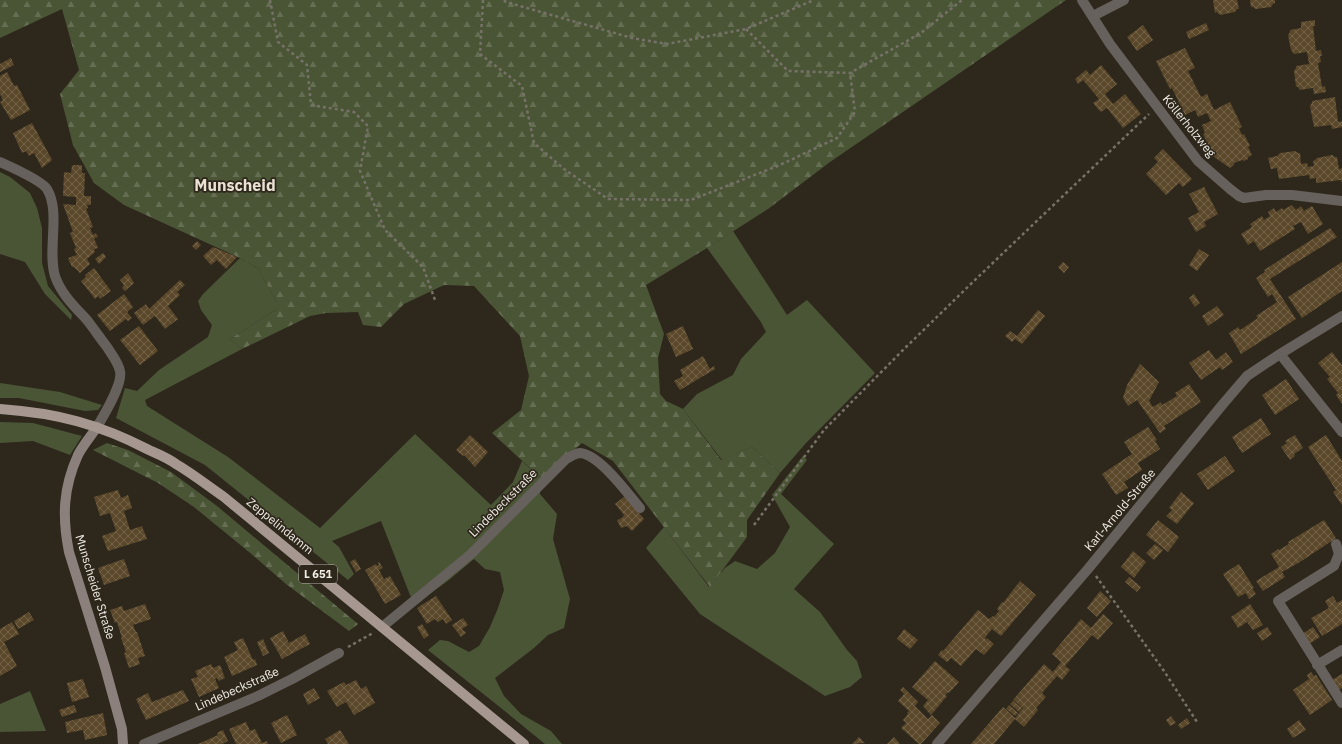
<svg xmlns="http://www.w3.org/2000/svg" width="1342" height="744" font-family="'IBM Plex Sans',sans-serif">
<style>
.green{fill:#4a5536}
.forest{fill:url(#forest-firs)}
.building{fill:url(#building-cross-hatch)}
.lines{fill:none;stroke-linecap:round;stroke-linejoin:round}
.path{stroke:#777268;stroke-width:2.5;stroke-dasharray:3 3;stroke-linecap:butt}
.street{stroke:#67615d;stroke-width:10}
.secondary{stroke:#8b807b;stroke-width:10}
.primary{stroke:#a69891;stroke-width:10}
.labels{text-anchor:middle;stroke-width:3.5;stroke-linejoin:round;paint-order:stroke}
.shield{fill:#2e281c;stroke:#b7b3aa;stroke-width:1}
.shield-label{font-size:11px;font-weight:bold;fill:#f2eee7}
.street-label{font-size:12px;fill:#f2eee7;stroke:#2e281c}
.district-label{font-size:16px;font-weight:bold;fill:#eae2d3;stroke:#2e281c}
</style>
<defs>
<pattern id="forest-firs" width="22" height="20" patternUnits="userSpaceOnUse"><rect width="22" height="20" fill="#4a5536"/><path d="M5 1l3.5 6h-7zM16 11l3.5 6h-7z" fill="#656e53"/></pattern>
<pattern id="building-cross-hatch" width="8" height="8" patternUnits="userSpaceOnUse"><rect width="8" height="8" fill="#5b482a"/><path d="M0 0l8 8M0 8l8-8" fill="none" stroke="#736349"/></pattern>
</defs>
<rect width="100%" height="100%" fill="#2e281c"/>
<path class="green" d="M0,172L10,177L30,193L37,208L42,228V263L48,286L72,315L71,320L45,294L25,262L0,254Z
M733,231L787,315L807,300L875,373L806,443L780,473L752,447L722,460L683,409L697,394L733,375L741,359L766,332L761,322L707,248Z
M240,258L258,268L277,303V309L230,339L242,349L145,400L147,406L228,457L320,528L415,434L491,505L513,482L522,461L541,478L540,494L557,514L553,539L570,599L564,628L548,635L534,648L495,678L504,696L521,714L551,731L562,744H545L501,708L428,650L440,640L448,641L469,652L479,646L490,627L498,608L504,590L500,572L485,569L474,559L449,580L416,604L410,595L381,521L332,541L339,547L354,574L348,580L205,465L116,418L125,388L137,391L159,370L208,337L212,325L201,310L198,301L203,294Z
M0,383L60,392L102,405L98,410L85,411L19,398H0Z
M0,422L33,423L82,436L70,455L33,441L0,443Z
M803,456L807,460L781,494L834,544L794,589L820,612L847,650L857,661L862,677L850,687L825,696L700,614L646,548L664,527L709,587L725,568L735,561L757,569L775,553L790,527L772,495Z
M30,691L46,731L0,732V704Z"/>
<path class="forest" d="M0,0H1066L830,162L768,209L707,248L646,285L664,334L658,358L660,394L666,401L683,409L721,460L752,447L780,473L747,520V537L710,587L613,461L582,443L541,478L492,433L521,410L529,376L520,336L474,286L444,285L404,304L381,327L363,325L358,312L326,313L310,316L242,349L230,339L277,309V303L258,268L240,258L124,205L94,183L73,145L60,94L79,70L62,9L0,38Z
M107,443L128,450L171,472L217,506L358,624L349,631L286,584L249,552L194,507L158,483L93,450Z"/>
<path class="building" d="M1213,0H1237L1239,9H1237L1235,12L1220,15L1217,12L1215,13Z
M1250,0H1275V3L1273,4L1271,7L1256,9L1253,7H1251Z
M1315,20V26H1313L1316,51L1321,50L1322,56H1320L1321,62L1318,63L1322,87L1325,86L1326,92L1314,94L1313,88L1299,90V88L1296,86L1294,71L1296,68V66L1309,64L1307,52L1294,54L1291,50L1288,35L1290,32V30L1301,28V22Z
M1206,23L1209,30L1189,39L1186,32Z
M1143,25L1153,40L1137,51L1127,37Z
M1185,48L1195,68L1188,71L1201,97L1207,94L1214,110L1230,102L1242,127L1239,128L1242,135L1244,134L1250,146L1248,147L1252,155L1248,157V159L1244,161L1242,160L1234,163V165L1230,168L1214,157L1203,134L1205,133L1202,125L1211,121L1207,113L1198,117L1195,110L1185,115L1172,88L1170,89L1156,61Z
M11,58L14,65L0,72V64Z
M1101,65L1117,84L1105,94L1113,104L1125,94L1141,114L1123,128L1107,108L1101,112L1097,108L1093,103L1099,99L1083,80L1078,84L1075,79L1086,70L1090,75Z
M7,72L14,86L17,85L30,110L11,120L0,102L3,100L0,94V76Z
M1335,97L1338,122L1342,121V127L1332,129L1331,125L1314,127L1310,106L1312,103V101Z
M32,123L52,160L42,168L34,153L29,156L26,151L22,153L13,133Z
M1163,149L1192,179L1183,187L1179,183L1166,195L1146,174L1158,162L1154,158Z
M1295,151L1298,153H1300L1301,164L1307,163L1308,167L1314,166L1313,161L1315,160L1317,158L1332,155L1335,157H1337L1339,169L1342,168V183L1341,180L1316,183V178L1310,179L1309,175L1279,179L1277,168L1271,169L1268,158L1277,156L1280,153Z
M73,165H81L82,166V173H85L84,196H91V205H87L88,208L86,209L93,227L90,228L93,235L96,233L98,237L94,238L98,248L94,249L95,252L87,259L90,264L80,273L74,267H72L68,258L77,255L74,249L76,248L70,233L73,232L63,204L76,205V197L63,196L64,172L71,173L72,166Z
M1204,187L1218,214L1204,222L1206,226L1196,232L1188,218L1199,212L1189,194Z
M1292,205L1296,210L1301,206L1304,211L1312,206L1323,224L1308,234L1301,222L1293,226L1295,229L1260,251L1254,241L1248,245L1241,234L1252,227L1250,224L1262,216L1264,220L1270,216L1268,212L1274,208L1276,212L1282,208L1283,210Z
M1330,228L1337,237L1270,279L1296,319L1241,354L1229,333L1238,327L1240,330L1258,318L1256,316L1277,302L1272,294L1268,297L1256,278L1265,272L1264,270Z
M197,241L201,245L196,250L192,246Z
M213,247L237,257L226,269L217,260L211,265L203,256Z
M1199,249L1209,255L1197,271L1189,265Z
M103,253L106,257L99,264L95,259Z
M1063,262L1069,267L1064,273L1058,267Z
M1342,262V291L1302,318L1288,297Z
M94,268L111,291L100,299L98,296L95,299L81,281L86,277L85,275Z
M128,273L134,283L125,291L122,288L124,285L120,280Z
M180,280L185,285L177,292L180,295L168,306L178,319L165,329L155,316L143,325L134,313L146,304L149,309Z
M124,294L133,307L127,312L132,318L128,321L126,319L110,331L97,315Z
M1194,294L1200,303L1195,307L1189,298Z
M1217,306L1224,315L1208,326L1202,316Z
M1038,310L1045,316L1022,344L1015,339L1012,342L1005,336L1010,331L1017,336Z
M139,326L158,351L140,365L120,340Z
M683,326L693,349L676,357L666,334Z
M1209,350L1216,360L1226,352L1233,362L1222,370L1220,367L1201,380L1189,363Z
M1332,352L1342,365V404L1336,395L1338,393L1327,379L1330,377L1318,363Z
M703,356L710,369L714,366L715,369L680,390L674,381L683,376L680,370Z
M1140,364L1159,382L1149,401L1153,407L1161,402L1162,405L1177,396L1175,393L1189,384L1201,402L1164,426L1166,429L1160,433L1137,400L1128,406L1123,398L1127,385Z
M1286,379L1299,399L1275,415L1262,395Z
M1261,418L1271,434L1242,453L1232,437Z
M1148,427L1157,440L1155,441L1160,449L1138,463L1142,470L1124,482L1128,488L1116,495L1102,474L1132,454L1124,442Z
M470,435L488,452L475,467L464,455L463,456L456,450Z
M1295,435L1303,448L1294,454L1295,456L1290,460L1281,447L1287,443L1285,441Z
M1326,435L1342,461V505L1333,492L1336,490L1308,447Z
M1225,456L1235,471L1208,490L1197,474Z
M118,490L121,498L128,495L132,508L124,511L130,530L142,526L147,539L108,551L102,536L116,531L110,513L100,516L94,497Z
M1181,492L1194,503L1177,524L1166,516L1172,510L1169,508Z
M625,496L644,519L632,531L627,526L621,528L617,520L622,518L624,515L615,504Z
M1158,520L1179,537L1168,552L1146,535Z
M1324,520L1336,538L1300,562L1282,572L1285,577L1263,591L1256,581L1279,567L1271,554L1278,549L1279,550L1289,544L1288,542Z
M1155,544L1163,550L1154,560L1146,553Z
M1133,551L1146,562L1134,578L1121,567Z
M124,559L130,576L104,585L98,568Z
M355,559L361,569L356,572L350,562Z
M379,562L383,568L379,570L384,579L390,576L401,595L385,604L365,570L376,564L377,566L379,565L378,563Z
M1239,564L1254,588H1252L1256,594L1249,599L1246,593L1238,597L1223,574Z
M1129,577L1141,587L1137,592L1125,582Z
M1020,581L1036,595L1001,636L992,629L987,635L985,638L986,640L987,638L994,644L984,655L976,649L961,666L951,658L947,662L938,655L942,650L943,651L978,610L989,619L993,616L994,617L999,611L997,609L1002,602L1003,603Z
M1100,591L1111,601L1097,617L1087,608Z
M436,596L452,620L446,624L443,619L438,622L435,619L427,624L417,608Z
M1333,596L1337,603L1342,600V624L1322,636L1311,618L1329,608L1325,601Z
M145,604L151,619L133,625L136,632H137L145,656L138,658L140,664L129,668L124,653L126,652L121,638H122L117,622L115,623L110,610L122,606L124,611Z
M1250,604L1263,625L1253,630L1247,622L1238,628L1231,617Z
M29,612L34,620L18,629L14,621Z
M1103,614L1113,623L1098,640L1092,635L1065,666L1070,670L1062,680L1057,676L1042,693L1046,697L1036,708L1038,710L1024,727L1015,719L994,744H971L1003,707L1015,718L1023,708L1013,700L1044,664L1053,672L1061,662L1052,654L1081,619L1091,628Z
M463,618L468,625L462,629L466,633L461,637L452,625Z
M12,622L19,634L4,642L17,666L0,676V629Z
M422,624L429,635L424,639L417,627Z
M1267,627L1272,634L1262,641L1257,633Z
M1313,627L1320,637L1309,644L1302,634Z
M904,629L918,640L910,649L897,639Z
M283,631L289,643L305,634L310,644L282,659L270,638Z
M243,638L253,660L255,659L257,665L232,676L224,657L238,650L234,642Z
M263,639L269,653L263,656L257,642Z
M935,661L959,682L949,693L948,692L945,695L947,696L931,715L923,706L928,700L912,687Z
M211,664L213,668L220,665L225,678L219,681L217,678L215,679L219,688L199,697L191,679L198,677L195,671Z
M1311,672L1314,676L1316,675L1332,700L1310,715L1293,690L1309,679L1307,675Z
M1342,674V688L1339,690L1332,680Z
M83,679L89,697L72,702L67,683Z
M356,680L361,689L366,686L375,703L354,715L346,702L337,707L327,691L344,682L346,685Z
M903,687L918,702L915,706L928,719L932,715L940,723L921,744H919L901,728L906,723L903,720L908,714L907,713L909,711L898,701L904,694L900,690Z
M314,688L320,698L308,705L303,694Z
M183,690L189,701L146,720L136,699L148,693L152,702Z
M1013,701L1022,708L1019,712L1010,704Z
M74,705L77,712L62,717L59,710Z
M1009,705L1018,713L1015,716L1006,709Z
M103,713L107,735L85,740L83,730L67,733L65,722Z
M287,715L297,735L281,743L271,723Z
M1171,716L1176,723L1170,726L1166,720Z
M1187,718L1190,723L1181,729L1178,725Z
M1299,720L1306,730L1293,738L1287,729Z
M246,722L250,731L255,729L262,743L267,741L268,744H236L229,729Z
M223,730L228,741L222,744H198L218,735L217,733Z
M340,730L349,744H328L325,739Z
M859,737L865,743L852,744Z
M894,737L900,744H887Z"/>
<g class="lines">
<path class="path" d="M270,0L278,42L307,65L311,105L354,112L368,126L360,171L385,230L423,267L435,300
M483,0L480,54L522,86L534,143L564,169L608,199L691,200L780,165L837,138L855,112L850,73
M504,0L506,2L632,38L667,44L746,29L814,0
M746,29L788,71L850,73L921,33L962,0
M754,525L824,430L903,350L977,278L1149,114
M1096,576L1164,671L1197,722
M348,647L373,633"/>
<path class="street" d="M1082,0L1110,44L1198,161L1230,189L1239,196L1244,198L1266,195H1292L1342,201
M1093,16L1124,0
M0,162C11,167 41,180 47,189C61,212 47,250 55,276C61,294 75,307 87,320C94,329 100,338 107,347C112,355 118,362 120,371C123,384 104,415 97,427
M1280,354L1342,432
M1336,544L1339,554L1334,566L1278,601L1342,703
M382,627L471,554L566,459C570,457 576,453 580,453C599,454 628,494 640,508
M1317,665L1342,650
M144,744L258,696L292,679L339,653
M937,744L1088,569L1223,404L1247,376L1280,354L1342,316"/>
<path class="secondary" d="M97,427C91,436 83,445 78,455C63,488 62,517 69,552L105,667L122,729L123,744"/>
<path class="primary" d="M0,409C57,413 99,424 149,450C158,454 168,458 176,464C193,474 208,486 224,497L524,744"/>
</g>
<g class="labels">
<rect class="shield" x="299" y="565" width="38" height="18" rx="3"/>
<g class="shield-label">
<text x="318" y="578">L 651</text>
</g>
<g class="street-label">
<text transform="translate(1189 126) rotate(51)" y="4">Köllerholzweg</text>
<text transform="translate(503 503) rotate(-45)" y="4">Lindebeckstraße</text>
<text transform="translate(1120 510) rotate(-50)" y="4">Karl-Arnold-Straße</text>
<text transform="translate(280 526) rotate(39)" y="4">Zeppelindamm</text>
<text transform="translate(95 587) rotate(73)" y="4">Munscheider Straße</text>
<text transform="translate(237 689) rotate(-24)" y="4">Lindebeckstraße</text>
</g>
<g class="district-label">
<text x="235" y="191">Munscheid</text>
</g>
</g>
</svg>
